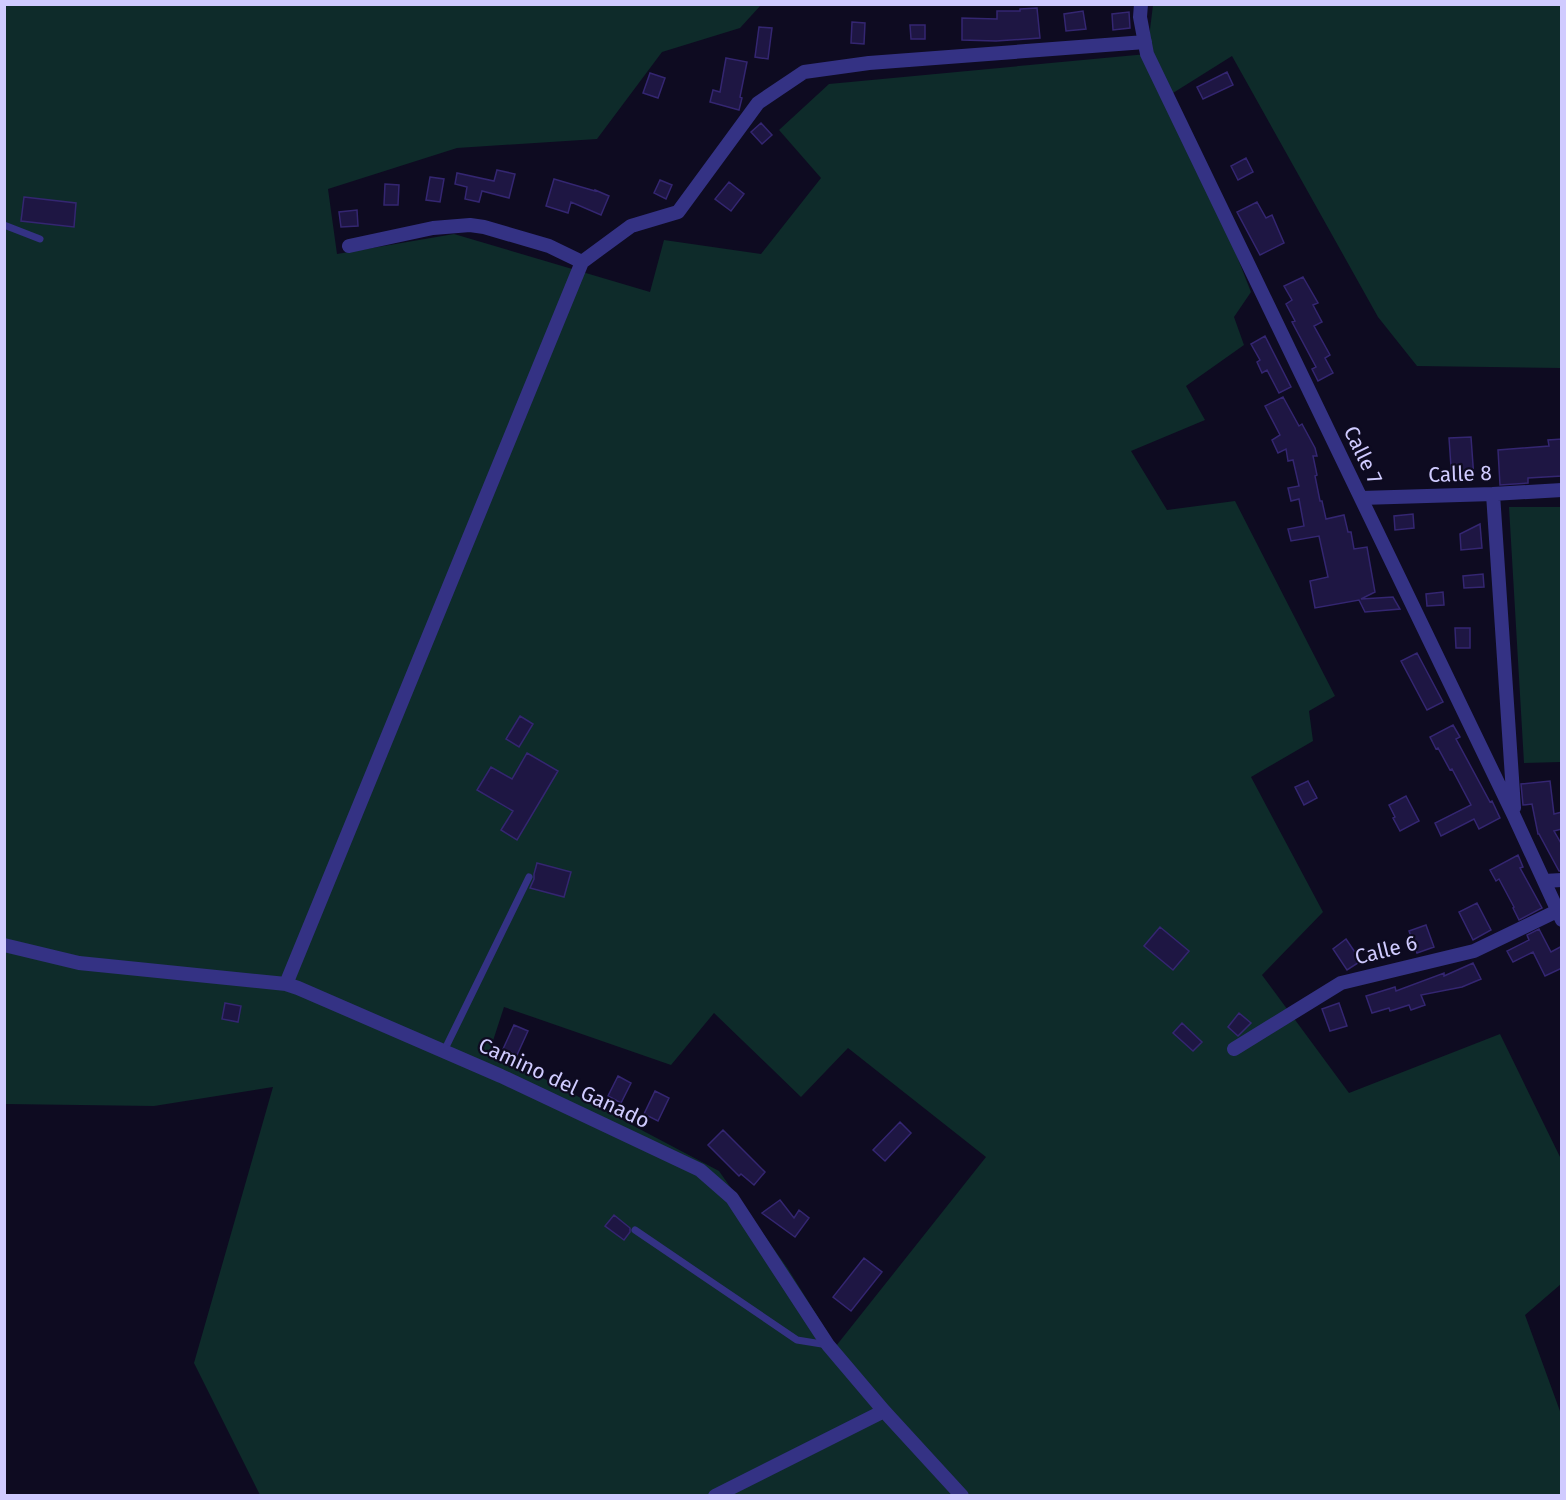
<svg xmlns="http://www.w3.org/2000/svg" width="1566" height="1500" font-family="'Fira Sans',sans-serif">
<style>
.green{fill:#0e2b2a;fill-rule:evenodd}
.building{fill:#1e1643;stroke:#342671;stroke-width:1.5}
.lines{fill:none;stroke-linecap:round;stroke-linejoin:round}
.lane{stroke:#343284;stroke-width:7}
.street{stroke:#343284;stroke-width:14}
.labels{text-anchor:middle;stroke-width:4.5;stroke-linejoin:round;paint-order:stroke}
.street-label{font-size:21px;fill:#d0cbff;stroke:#0e0b21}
</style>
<rect width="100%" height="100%" fill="#0e0b21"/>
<path class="green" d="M5,5H761L740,28L662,52L597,139L457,148L328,189L337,254L454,234L650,292L664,240L761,254L821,178L779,130L829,84L1147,54L1153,5H1561V368L1417,366L1378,317L1232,56L1173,93L1251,292L1234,317L1244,345L1186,386L1205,420L1131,451L1167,510L1235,501L1335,696L1309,711L1313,741L1251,777L1323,912L1262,975L1349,1093L1500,1034L1561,1159V1284L1525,1315L1561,1414V1495H260L194,1363L273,1087L154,1106L5,1104ZM504,1007L671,1065L714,1013L801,1097L848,1048L986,1157L836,1346L788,1269L719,1171L490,1050Z
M1509,507H1561V762L1524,763Z"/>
<path class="building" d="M1037,8L1040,38L996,41L962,40V18L997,19V11H1020V9Z
M1083,11L1086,29L1066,31L1064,14Z
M1129,12L1130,28L1113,30L1112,14Z
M852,22L865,23L864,44L851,43Z
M910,25H925V39H911Z
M759,27L772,28L768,59L755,57Z
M726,58L747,62L740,97L742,98L739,110L710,102L713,90L720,92Z
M1227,72L1233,85L1203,99L1197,87Z
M650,73L665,78L658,98L643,93Z
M761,123L772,135L762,144L751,132Z
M1246,158L1253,172L1238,180L1231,166Z
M497,170L515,174L509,198L482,191L479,202L465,199L467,187L455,184L457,173L494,181Z
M430,177L444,179L440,202L426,200Z
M554,179L595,191V190L609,196L601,215L571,202L568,213L546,206Z
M660,180L672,185L666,199L654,193Z
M729,182L744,194L731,211L715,199Z
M385,184L399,185L398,205H384Z
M24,197L76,203L74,227L21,221Z
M1257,202L1266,218L1272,215L1284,243L1260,255L1237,212Z
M357,210L358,226L341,227L339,212Z
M1303,277L1318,303L1313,305L1322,322L1314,326L1330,355L1325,358L1333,373L1318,381L1312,369L1316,367L1292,322L1295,321L1286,304L1292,300L1284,286Z
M1265,336L1291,387L1279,393L1267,370L1262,373L1257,362L1260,360L1251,344Z
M1283,397L1299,426L1302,424L1315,448L1317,456H1313L1317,475L1315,476L1320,501H1322L1326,519L1344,515L1348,532H1351L1354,549L1367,547L1375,592L1361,599L1393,597L1400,609L1365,612L1359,600L1315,608L1310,581L1328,577L1319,536L1291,541L1288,529L1304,526L1299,499L1291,501L1288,488L1299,486L1293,460L1288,461L1286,449L1278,453L1272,440L1280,435L1265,406Z
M1471,437L1474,479L1452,481L1449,438Z
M1562,439V476L1528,478V483L1500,485L1498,450L1549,446L1548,440Z
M1413,514L1414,528L1395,530L1394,516Z
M1480,524L1482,548L1461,550L1460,534Z
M1483,574L1484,587L1464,588L1463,576Z
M1443,592L1444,605L1427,606L1426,594Z
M1455,628H1470V648H1456Z
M1417,653L1443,702L1427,710L1401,661Z
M520,716L533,724L519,747L506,739Z
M1453,725L1460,737L1456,739L1490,802L1492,801L1500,818L1479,829L1474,819L1441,836L1435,823L1471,805L1452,769L1450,770L1438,748L1436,749L1430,737Z
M527,753L558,771L517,840L501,830L513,811L477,790L491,767L512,779Z
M1308,781L1317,798L1304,805L1295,787Z
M1550,781L1554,814L1562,812V829L1554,831L1562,845V871H1559L1539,834H1538L1532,804L1523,805L1521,784Z
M1406,796L1419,821L1400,831L1393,818L1395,817L1389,805Z
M1518,855L1523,867L1520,868L1542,908L1519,920L1513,908L1514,907L1499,879L1496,881L1490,870Z
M537,863L571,872L564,897L530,888L534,879V874Z
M1477,903L1491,930L1473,940L1459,912Z
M1426,925L1434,947L1417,953L1409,931Z
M1160,927L1189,951L1173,970L1144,946Z
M1539,929L1551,952L1562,946V968L1545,976L1533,952L1513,962L1507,951L1529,940L1527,935Z
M1346,939L1361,961L1347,970L1333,949Z
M1473,963L1481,979L1462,987L1421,995L1425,1005L1411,1010L1409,1005L1390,1011L1389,1008L1372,1013L1366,996L1395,987L1396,991L1444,973V976Z
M225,1003L241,1006L238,1022L222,1019Z
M1339,1003L1347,1026L1330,1031L1322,1009Z
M1239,1013L1251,1023L1238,1036L1228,1027Z
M1182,1023L1202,1042L1193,1051L1173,1033Z
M514,1025L528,1031L517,1055L503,1049Z
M618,1076L631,1083L621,1103L608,1096Z
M655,1091L669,1098L658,1121L644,1114Z
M900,1122L911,1133L885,1161L873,1150Z
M723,1130L765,1172L754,1185L741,1174L739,1176L708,1145Z
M780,1200L794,1218L799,1210L809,1218L795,1237L762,1213Z
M614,1215L630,1228V1232L624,1240L605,1226Z
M864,1258L882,1272L851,1311L833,1297Z"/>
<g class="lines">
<path class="lane" d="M4,225L40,239
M444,1051L529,877
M635,1230L797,1340L828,1345"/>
<path class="street" d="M1141,4L1140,17L1147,54L1514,816L1562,920
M349,246L433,228L470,225L484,227L549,246L582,262
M1493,494L1514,808
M1361,498L1493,494L1562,490
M1544,881L1562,880
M4,945L79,963L286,984L298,988L501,1076L700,1170L732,1198L828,1345L884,1411L962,1496
M286,984L582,262L631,226L678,212L758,103L804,72L869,63L1145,42
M1234,1049L1341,983L1474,951L1557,911
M715,1496L884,1411"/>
</g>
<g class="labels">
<g class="street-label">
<text transform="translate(1363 455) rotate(64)" y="7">Calle 7</text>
<text transform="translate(1460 474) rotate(-2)" y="7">Calle 8</text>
<text transform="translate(1386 950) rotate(-14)" y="7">Calle 6</text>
<text transform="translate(564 1083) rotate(25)" y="7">Camino del Ganado</text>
</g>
</g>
<rect width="1566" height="1500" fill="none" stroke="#d0cbff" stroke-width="12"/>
</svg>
